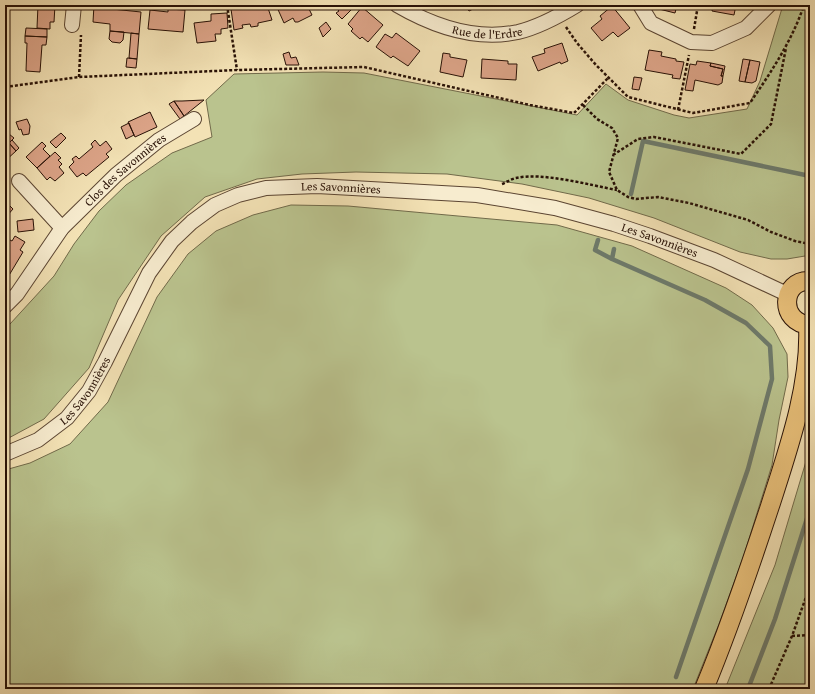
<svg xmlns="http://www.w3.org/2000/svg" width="815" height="694" font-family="'Gentium Book Plus',serif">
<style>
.green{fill:#bac38e;stroke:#716a4a}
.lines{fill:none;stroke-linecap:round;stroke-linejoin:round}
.stream{stroke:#6d796a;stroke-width:4.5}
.building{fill:#dca488;stroke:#281106}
.minor-casing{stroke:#5b4532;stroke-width:16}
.major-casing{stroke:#281106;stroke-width:20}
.path{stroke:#281106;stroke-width:2.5;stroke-dasharray:3 2;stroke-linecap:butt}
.minor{stroke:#f7eccf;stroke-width:14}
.major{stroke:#eac17a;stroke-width:18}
.labels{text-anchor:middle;stroke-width:3.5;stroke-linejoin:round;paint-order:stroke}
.street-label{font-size:12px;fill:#281106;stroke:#f7eccf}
</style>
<rect width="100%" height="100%" fill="#f3e2b5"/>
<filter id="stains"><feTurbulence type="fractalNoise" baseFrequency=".005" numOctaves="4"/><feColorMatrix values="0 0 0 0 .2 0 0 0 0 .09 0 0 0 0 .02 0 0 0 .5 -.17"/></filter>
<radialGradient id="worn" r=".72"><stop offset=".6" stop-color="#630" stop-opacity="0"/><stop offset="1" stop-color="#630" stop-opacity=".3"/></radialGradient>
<path class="green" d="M783,5H810V253L805,256L787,259H771L740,252L654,218L589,198L522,184L447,174L356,172L302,174L257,179L205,197L161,236L118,300L89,368L44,419L5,440V329L10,324L54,276L74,244L99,211L126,185L172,153L212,137L206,100L234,74L323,72L364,73L577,115L606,84L628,100L674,115L689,118L747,109L760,81Z
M291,205L348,206L557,225L632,246L726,288L752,305L773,328L787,354L788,377L779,420L772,465L744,555L719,624L693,689H5V470L30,463L70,444L108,402L157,297L188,254L216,231L253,215Z
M810,448V689H725L775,565Z"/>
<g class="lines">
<path class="stream" d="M631,194L643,141L810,176
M598,240L595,250L612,259
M614,249L612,259L705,300L746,323L770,346L772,379L748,469L676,677
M748,689L775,619L810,509"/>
</g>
<path class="building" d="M38,5H55L54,22H50V29L37,28Z
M94,5H112V9L141,12L139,34L110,31V24L93,22Z
M276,5H307L312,15L298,22H295L293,18L284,23Z
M333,5H356L342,19L336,13L339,11Z
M465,5H487L480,9L479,6L469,11Z
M516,5H525L518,9Z
M660,5H677L675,13L659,9Z
M713,5H736L734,15L712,11Z
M252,6V8L259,7V9L268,8L272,20L258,23V26L251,27L250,24L242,25L243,28L234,30L231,9Z
M612,6L630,28L618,37L613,32L602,41L591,28L602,19L600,16Z
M362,7L383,25L368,42L362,37L360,39L351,31L353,29L348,24Z
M168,9L185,10L183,32L148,29L150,10L168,12Z
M227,13L228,28L221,29V34H215L216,41L197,43L194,23L211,21V14Z
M326,22L331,29L323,37L319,28Z
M26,28L47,29V37L25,36Z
M110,31L124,32L123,40L120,43L112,42L109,39Z
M131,33L139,34L137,59L129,58Z
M396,33L420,51L408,66L393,56L391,58L376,47L385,34L392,38Z
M25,36L47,37L46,45H42L40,72L26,71L27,43H25Z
M562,43L568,61L561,64L560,62L538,71L532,57L545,53L544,49Z
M649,50L662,52L661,56L676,59V61L684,62L680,79L672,78L673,75L645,70Z
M289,52L291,58L296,57L299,65H286L283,54Z
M443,53L450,54V57L467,60L463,77L440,72Z
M127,58L137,59L136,68L126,67Z
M482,59L508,61V64H517L516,80L481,78Z
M743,59L750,60L745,82L739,81Z
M750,60L760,62L756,81L752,83L745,82Z
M697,61L711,63L710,66L723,69L721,76H723L722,83L718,85L695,80L693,91L685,90L690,64L696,65Z
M711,63L725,66L723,76H721L723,69L710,66Z
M634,77L642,78L639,90L632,89Z
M204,100L184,116L174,101H182Z
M174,101L184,116L180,119L169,104Z
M150,112L157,127L135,137L128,122Z
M27,119L30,126L29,134L23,135L21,129L19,130L16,122Z
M129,123L134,135L126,139L121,127Z
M61,133L66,138L56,148L50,142Z
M9,134L14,138L9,143L16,151L5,161V138Z
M12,140L19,148L16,151L9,143Z
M95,140L100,146L106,141L112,149L106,154L109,157L86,176L83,173L77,177L69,167L74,162L72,159L76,156L79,159L93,147L91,144Z
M42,142L46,146L43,149L50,156L37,168L26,157Z
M55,152L61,158L58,160L62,164L59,167L64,173L55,181L50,177L47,180L37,168Z
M5,201L13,209L5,218Z
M33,219L34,230L18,232L17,221Z
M15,236L25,242L20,250L23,252L8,277L5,275V251L7,247L5,245V244L8,239L12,241Z"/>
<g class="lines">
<g class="minor-casing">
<g id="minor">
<path id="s1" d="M397,5C433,26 476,41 518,32C539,27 559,16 577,5"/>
<path d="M640,5L651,23L691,42L712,43L746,28L769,5"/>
<path d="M72,25L74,5"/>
<path d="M19,181L62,228"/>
<path id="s2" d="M5,306L17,294L62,228L116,175L159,140L194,119"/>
<path id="s3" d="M5,454L38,440L67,418L89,391L105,362L149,273L172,241L192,222L215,205L238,195L266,188L317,186L477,195L555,208L614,224L650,236L714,260L789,295"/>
</g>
</g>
<g class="major-casing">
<path id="major" d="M810,281C781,279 778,323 810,325
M704,689C729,629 750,567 770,506C788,450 811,385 808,325"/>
</g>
<path class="path" d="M227,5L237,70
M566,27L577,43L596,65L628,97L693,113L750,103C771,72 792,41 804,5
M694,29L698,5
M79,77L81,35
M5,87L79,77L237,70L364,67L530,105L574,113L609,77
M583,105L597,119L612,128L618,138L609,172L617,190L628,197L636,199L658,197L689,203L748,220L771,232L795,241L810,244
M678,110L689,55
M613,155L638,139L654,137L741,154L771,124L786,48
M502,184C507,182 511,179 516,178C543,172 589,185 617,190
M792,636L810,635
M769,689L792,636L810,586"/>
<use href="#minor" class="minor"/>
<use href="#major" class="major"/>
</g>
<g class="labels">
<g class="street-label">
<text dy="4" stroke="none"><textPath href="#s1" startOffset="96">Rue de l'Erdre</textPath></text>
<text dy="4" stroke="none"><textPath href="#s2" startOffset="183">Clos des Savonnières</textPath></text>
<text dy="4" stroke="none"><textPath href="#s3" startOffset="464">Les Savonnières</textPath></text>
<text dy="4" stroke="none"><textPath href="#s3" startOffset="789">Les Savonnières</textPath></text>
<text dy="4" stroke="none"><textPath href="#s3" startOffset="105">Les Savonnières</textPath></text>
</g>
</g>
<rect width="815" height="694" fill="none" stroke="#f3e2b5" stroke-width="20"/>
<rect x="6" y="6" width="803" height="682" fill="none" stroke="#281106" stroke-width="2"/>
<rect x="10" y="10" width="795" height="674" fill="none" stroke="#281106"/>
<rect width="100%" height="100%" filter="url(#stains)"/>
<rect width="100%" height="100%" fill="url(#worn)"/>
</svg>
